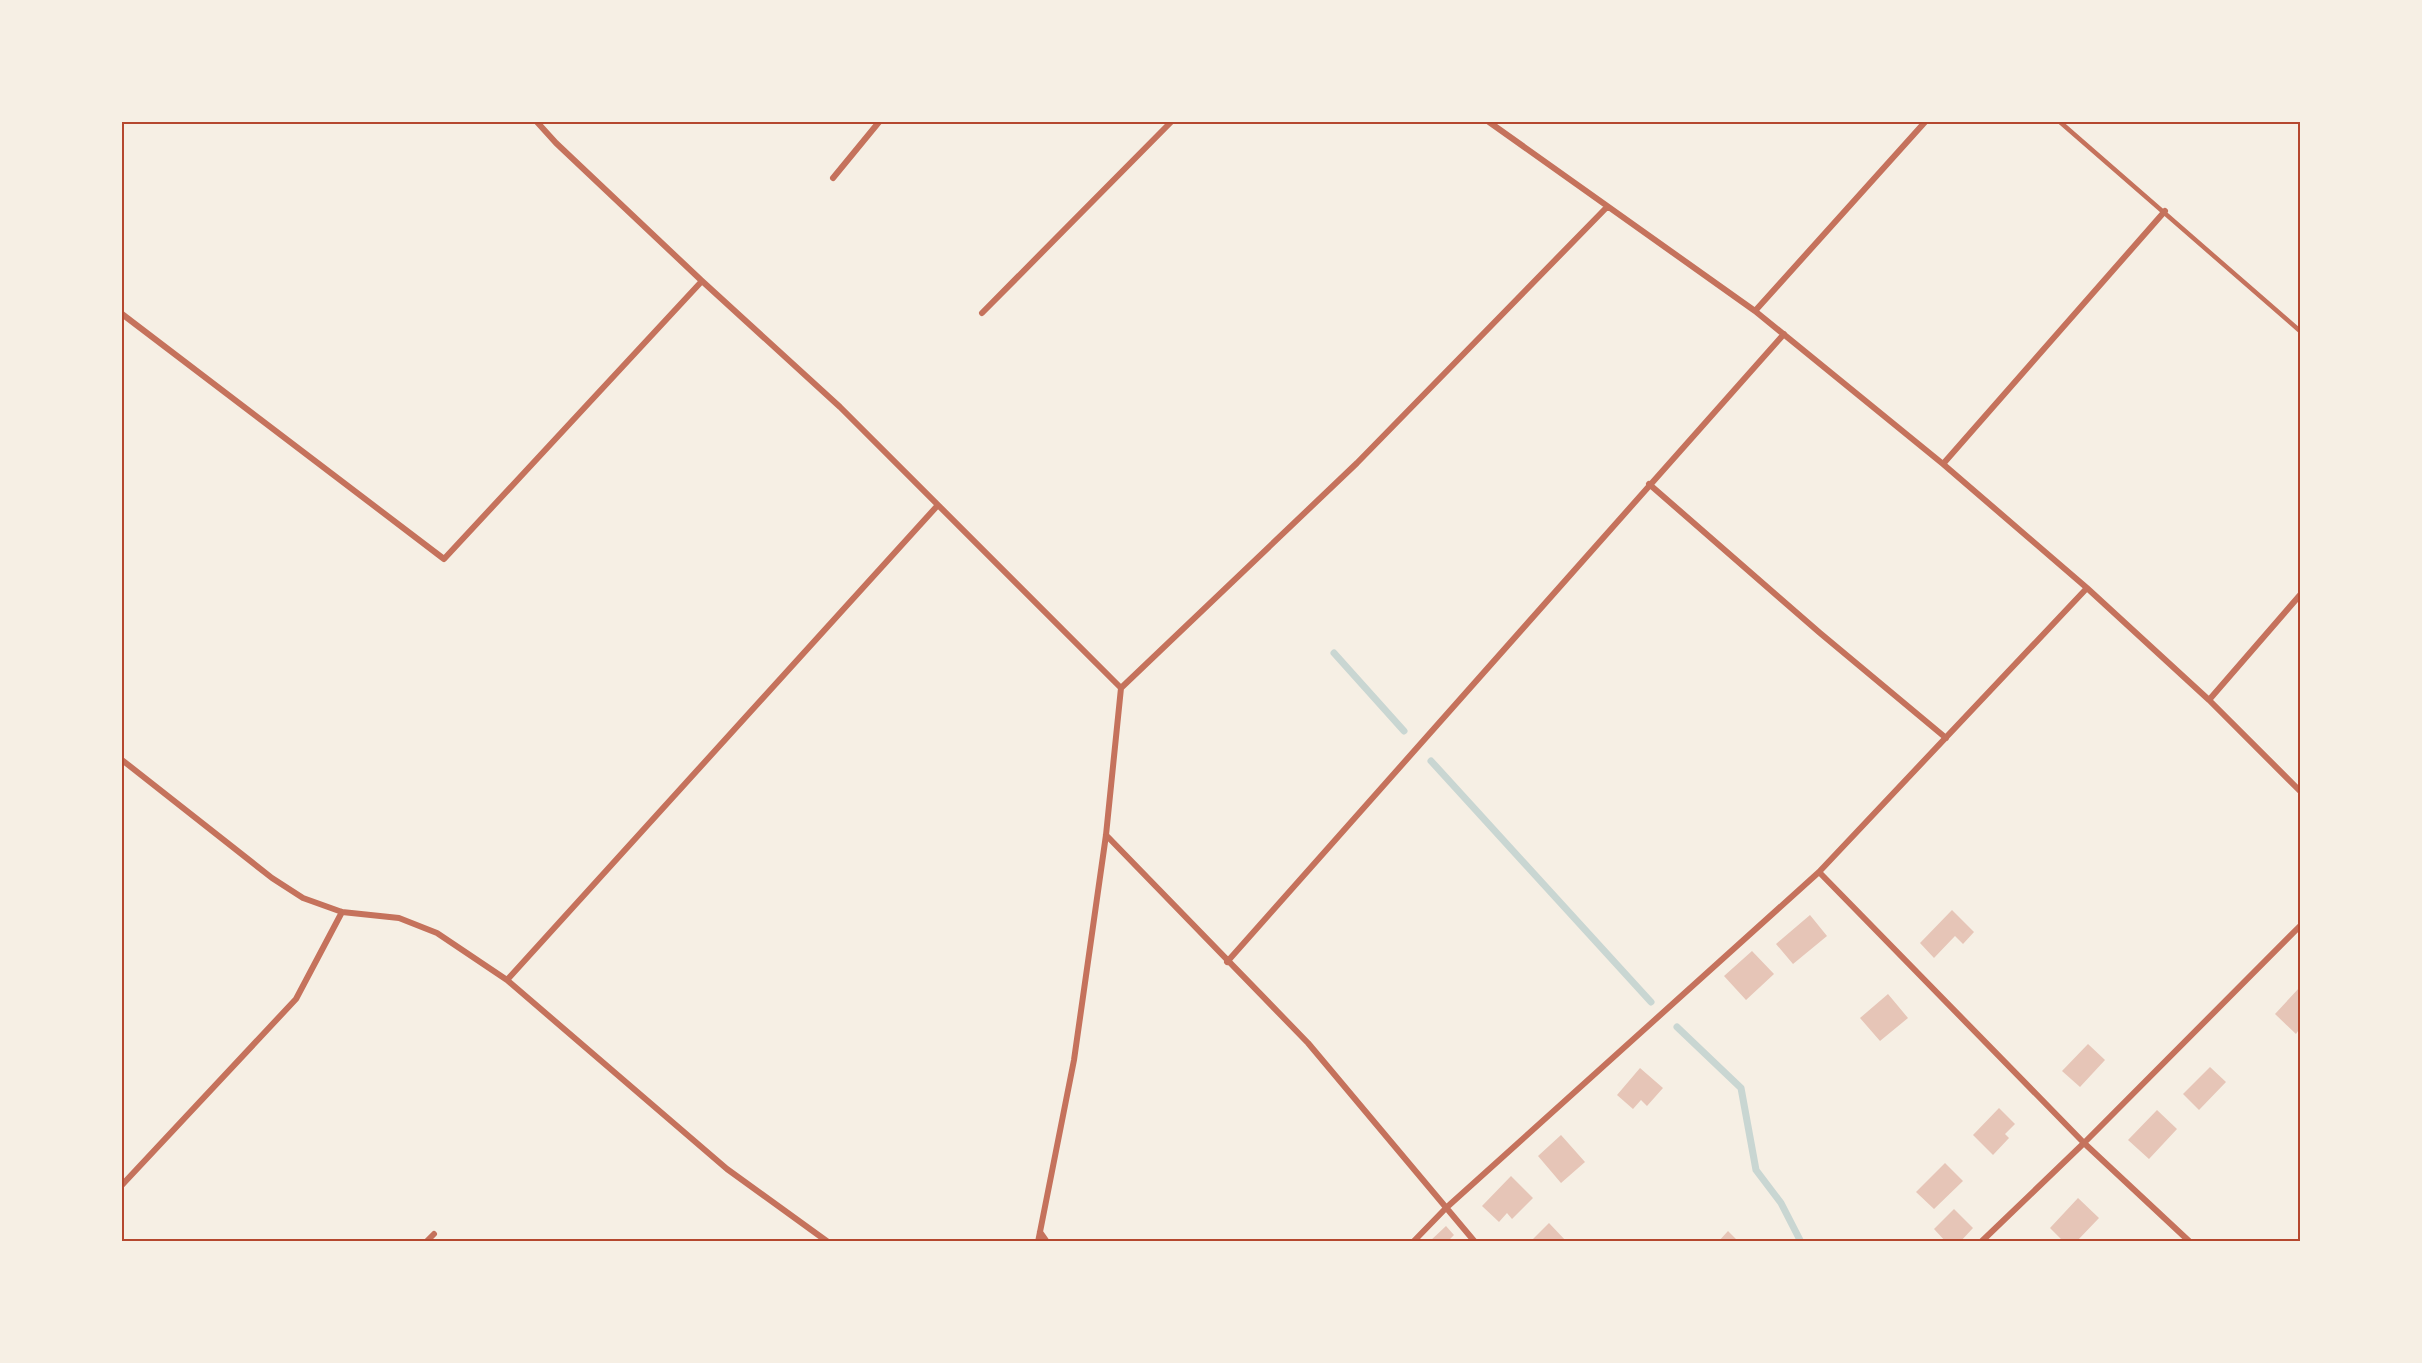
<svg xmlns="http://www.w3.org/2000/svg" width="2422" height="1363" font-family="'Noto Serif',serif">
<style>
.lines{fill:none;stroke-linecap:round;stroke-linejoin:round}
.stream{stroke:#c9d6d2;stroke-width:7}
.building{fill:#e6c5b7}
.service{stroke:#c5725c;stroke-width:4.5}
.minor{stroke:#c5725c;stroke-width:6}
.neatline{fill:none;stroke:#b5482f;stroke-width:2}
</style>
<rect width="100%" height="100%" fill="#f6efe4"/>
<g class="lines">
<path class="stream" d="M1334,653L1404,731
M1431,761L1651,1002
M1677,1027L1741,1088L1756,1170L1781,1203L1801,1242"/>
</g>
<path class="building" d="M1952,910L1974,932L1963,944L1955,936L1934,958L1920,943Z
M1810,915L1827,936L1793,964L1776,944Z
M1752,951L1774,974L1746,1000L1724,976Z
M2300,987V1028L2296,1034L2275,1014Z
M1888,994L1908,1018L1880,1041L1860,1018Z
M2088,1044L2105,1060L2080,1087L2062,1071Z
M2210,1067L2226,1082L2199,1110L2183,1094Z
M1640,1068L1663,1088L1647,1106L1641,1100L1633,1109L1617,1095Z
M1999,1108L2015,1124L2005,1134L2009,1138L1993,1155L1973,1135Z
M2157,1110L2177,1129L2149,1159L2128,1140Z
M1561,1135L1585,1162L1561,1183L1538,1156Z
M1945,1163L1963,1181L1934,1209L1916,1192Z
M1511,1176L1533,1198L1512,1219L1507,1213L1499,1222L1482,1206Z
M2078,1198L2099,1218L2076,1242H2064L2050,1228Z
M1954,1209L1973,1228L1960,1242H1946L1934,1229Z
M1549,1223L1567,1242H1530Z
M1446,1226L1454,1235L1447,1242H1429Z
M1728,1231L1739,1242H1718Z"/>
<g class="lines">
<path class="service" d="M2060,122L2300,331"/>
<path class="minor" d="M537,122L556,143L702,281L840,407L1121,688
M1489,122L1755,311L1943,464L2087,588L2209,700L2300,791
M833,178L879,122
M1755,311L1925,122
M982,313L1171,122
M122,314L444,559L702,281
M1943,464L2165,211
M1649,484L1820,633L1946,738
M1121,688L1357,463L1607,207
M2209,700L2300,595
M122,760L272,878L303,898L342,912L399,918L437,933L507,980L727,1169L828,1242
M1106,835L1308,1043L1475,1242
M1819,872L2084,1143L2190,1242
M1227,962L1784,334
M507,980L938,505
M122,1185L296,999L342,912
M1040,1232L1047,1242
M426,1242L434,1234
M1038,1242L1074,1060L1106,835L1121,688
M1413,1242L1446,1208L1819,872L2087,588
M1981,1242L2084,1143L2300,926"/>
</g>
<rect width="2422" height="1363" fill="none" stroke="#f6efe4" stroke-width="246"/>
<rect x="123" y="123" width="2176" height="1117" class="neatline"/>
</svg>
